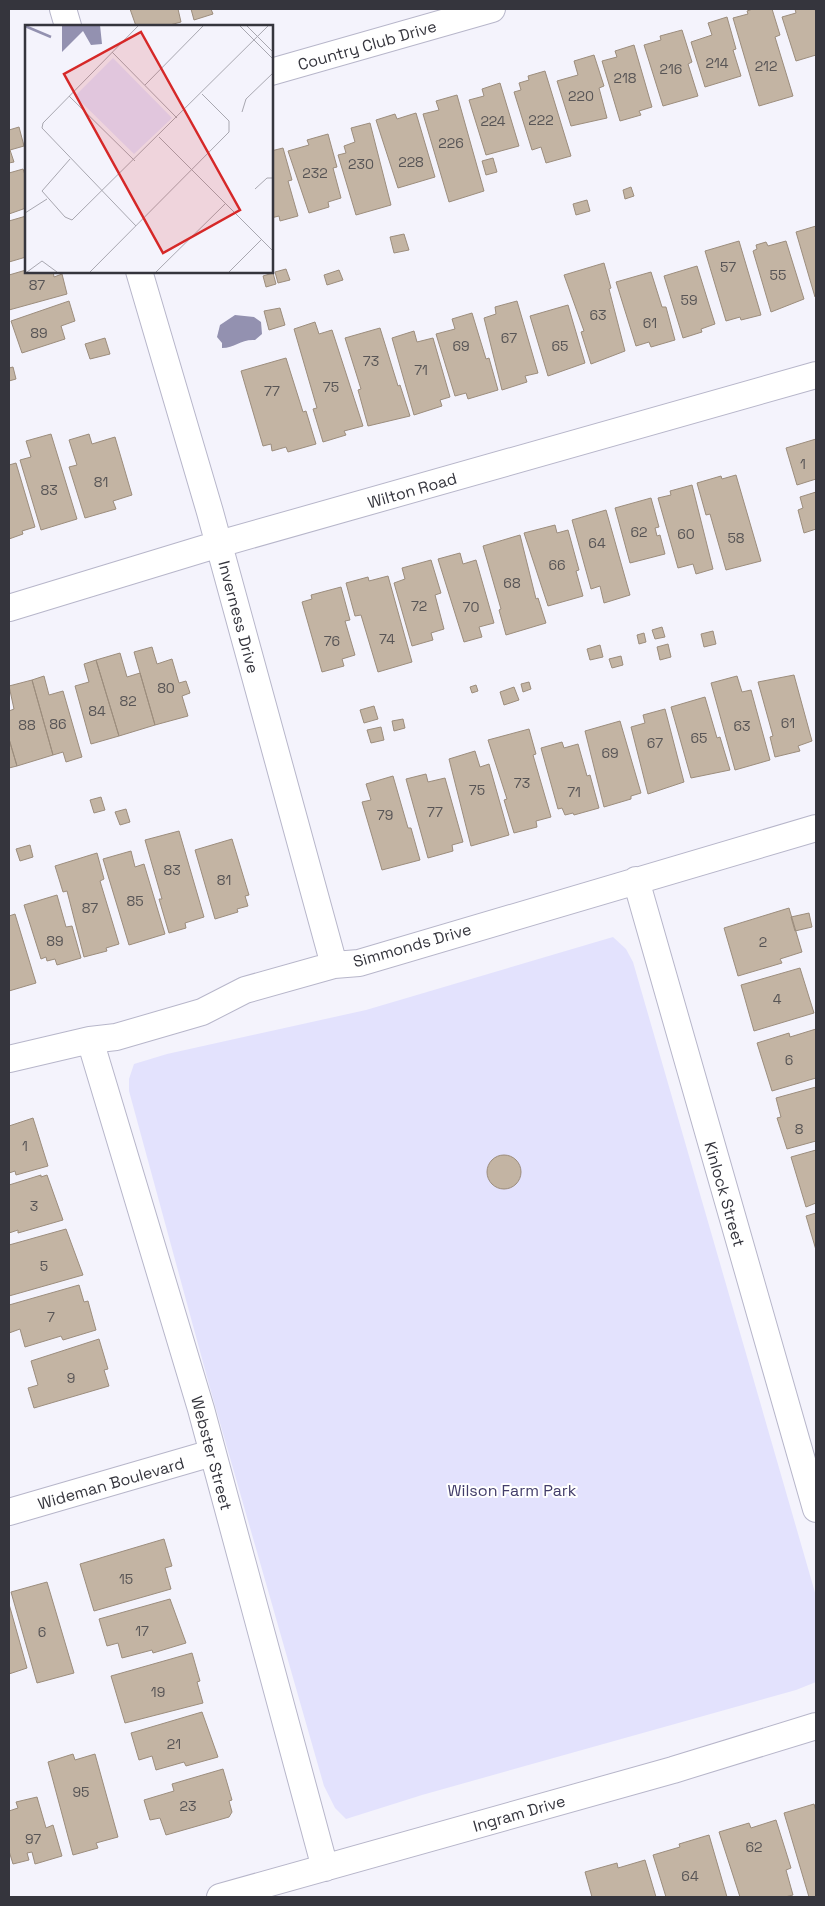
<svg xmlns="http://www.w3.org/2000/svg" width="825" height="1906" font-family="'Space Grotesk',sans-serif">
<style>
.green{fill:#e3e2fd}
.water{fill:#9391b0}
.building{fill:#c3b4a3;stroke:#9c8d7d}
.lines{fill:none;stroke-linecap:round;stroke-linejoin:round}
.street-casing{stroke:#b7b6ca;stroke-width:28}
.street{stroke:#fff;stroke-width:26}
.labels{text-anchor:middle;stroke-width:4;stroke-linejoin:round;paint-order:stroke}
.number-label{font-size:14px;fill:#585556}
.street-label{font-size:16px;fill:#35353d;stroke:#fff}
.park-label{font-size:16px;fill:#423d69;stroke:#fff}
.inset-river{fill:none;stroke:#9391b0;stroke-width:2.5}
.inset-road{fill:none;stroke:#a8a7b0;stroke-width:1}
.view{fill:#d62828;fill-opacity:0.15;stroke:#d62828;stroke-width:2.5}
.inset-edge{fill:none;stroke:#35353d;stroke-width:2.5}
</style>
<rect width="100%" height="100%" fill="#f4f3fc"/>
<path class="green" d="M613,937L626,949L633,962L816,1596V1682L796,1690L422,1795L346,1819L335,1808L324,1786L210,1388L129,1091V1079L134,1064L167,1054L366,1010Z"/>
<path class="water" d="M235,315L254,317L261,322L262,334L255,340C241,339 235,348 222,348V343L217,337L220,325Z"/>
<path class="building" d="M130,9H178L181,22L166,26H136Z
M191,9H211L213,14L194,20Z
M753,9H772L780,35L775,37L793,96L759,106L733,18L748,14L747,11Z
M795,9H815L816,13V55L796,61L782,17L796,13Z
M727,17L736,49L733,50L741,76L705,87L691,42L712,35L708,23Z
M682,30L692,62L688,64L698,96L663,106L644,45L661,40L660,36Z
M634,45L652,107L639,111L641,115L620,121L602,61L617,57L615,51Z
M594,55L604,86L599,88L607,118L571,126L557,81L578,75L574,61Z
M545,71L571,156L546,163L541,147L532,150L514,92L521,90L519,83L529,80L528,76Z
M500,83L519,146L486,155L469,100L484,96L482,89Z
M457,95L484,191L449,202L423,114L439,110L436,101Z
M416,113L435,177L398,188L376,120L395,114L397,119Z
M370,123L391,205L356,215L338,155L346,153L344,146L355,142L351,128Z
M19,127L24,146L10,150L14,162L9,163V130Z
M328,134L337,167L333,168L341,198L328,202L329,207L309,213L288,151L309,145L307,140Z
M283,148L292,180L288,181L298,216L280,221L279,216L271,218V151Z
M493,158L497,172L486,175L482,161Z
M23,169L26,178V208L9,214V173Z
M631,187L634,196L625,199L623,190Z
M587,200L590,211L576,215L573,204Z
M26,216V257L9,262V221Z
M816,226V296L815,297L796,232Z
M404,234L409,250L394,253L390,237Z
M739,241L761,315L741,320L740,317L726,321L705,251Z
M786,241L804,299L771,312L753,251L757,249L756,245L766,242L768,246Z
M604,263L611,288L609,289L625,351L591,364L581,332L584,331L564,275Z
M697,266L715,324L701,329L702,332L683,338L664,276Z
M286,269L290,280L278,283L275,272Z
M26,270L53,271L54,277L62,274L67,294L9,310V275Z
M339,270L343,280L327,285L324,275Z
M651,272L662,307H666L675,340L651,347L649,342L636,346L616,282Z
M273,273L276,284L266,287L263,276Z
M69,301L75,321L61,326L65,339L22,353L11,321Z
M517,301L538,373L525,376L527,382L502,390L484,318L496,314L495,307Z
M568,305L585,363L548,376L530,316Z
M280,308L285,325L269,330L264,311Z
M472,313L486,359L489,358L498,390L468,399L466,393L455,396L436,334L455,329L452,319Z
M315,322L319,334L332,330L363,426L344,431L346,435L323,442L313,409L317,408L294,329Z
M380,328L398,386L400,385L410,416L368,426L358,390L361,389L345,338Z
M414,331L417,342L433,338L450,397L440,400L442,406L414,415L392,338Z
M105,338L110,354L90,359L85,344Z
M286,358L303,412L306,411L316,444L288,452L286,447L272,451L271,444L263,446L241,371Z
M13,367L16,379L9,381V368Z
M51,434L77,519L41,530L20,460L31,457L26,441Z
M89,434L92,444L115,437L132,495L113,501L116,509L85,518L69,467L77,465L69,440Z
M816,439V479L797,485L786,448Z
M16,463L35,527L22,531L23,534L9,539V465Z
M736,475L761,561L726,570L710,514L706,515L697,483L721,476L722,479Z
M692,485L713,569L696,574L693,564L678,568L658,498L671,495L670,491Z
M816,492V529L804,533L798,510L803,508L800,497Z
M651,498L659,527L655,528L657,536L660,535L665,554L630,563L615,508Z
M606,510L630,595L604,603L600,586L591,589L572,520Z
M555,525L557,533L568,530L579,570L576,571L583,596L548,606L524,533Z
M520,535L536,599L538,598L546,623L506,635L499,610L501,609L483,546Z
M460,553L463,564L476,560L494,623L479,627L482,637L464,642L438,559Z
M431,560L441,593L435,595L444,629L431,633L433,640L412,646L394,583L405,579L402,568Z
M388,576L412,662L378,672L361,615L355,616L346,583L368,577L369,581Z
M341,587L350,620L345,621L355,655L342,659L344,666L322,672L302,602L312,599L311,595Z
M662,627L665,637L655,639L652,630Z
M713,631L716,644L704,647L701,634Z
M644,633L646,642L639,644L637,635Z
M668,644L671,657L660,660L657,647Z
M600,645L603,657L590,660L587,649Z
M152,647L157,664L172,659L179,683L186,681L190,693L182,696L188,716L155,725L134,652Z
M120,653L127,677L140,673L155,725L119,736L96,660Z
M621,656L623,665L612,668L609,659Z
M96,660L119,736L91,744L75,686L89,682L84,664Z
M794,675L812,741L798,746L800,751L775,757L770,737L773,736L758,682Z
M44,676L49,695L63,691L82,757L66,762L63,752L53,755L32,680Z
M737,676L742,692L751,690L770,760L735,770L711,683Z
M32,680L53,755L17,766L9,739V711L14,709L9,686Z
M529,682L531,689L523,692L521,684Z
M476,685L478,691L472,693L470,687Z
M514,687L519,700L504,705L500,692Z
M705,697L717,738L720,737L730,770L691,778L671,707Z
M374,706L378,719L364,723L360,710Z
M665,709L684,782L648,794L631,727L645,723L643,715Z
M403,719L405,728L394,731L392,721Z
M620,721L641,793L631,796V799L604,807L585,731Z
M381,727L384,740L371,743L367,730Z
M529,729L536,754L533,755L551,817L536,821L537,827L514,833L504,800L507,799L488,740Z
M9,739L17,766L9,768Z
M562,742L564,748L578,744L587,776L590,775L599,808L574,815L573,813L565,815L562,808L558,809L541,748Z
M475,751L480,767L489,764L509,835L471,846L449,759Z
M426,774L428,782L445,778L463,842L452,845L453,851L428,858L406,779Z
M393,776L408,828H411L420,860L382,870L362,802L371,800L366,784Z
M101,797L105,810L94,813L90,800Z
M126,809L130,822L120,825L115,812Z
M179,831L204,917L185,923L186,928L169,933L159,899H162L145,840Z
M232,839L249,895L245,896L248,906L237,909L238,912L215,919L195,850Z
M30,845L33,857L20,861L16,849Z
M131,851L135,867L144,864L165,934L129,945L103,859Z
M97,853L104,879L100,881L119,944L106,948L107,951L84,957L67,891L63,892L55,866Z
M57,895L66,927L72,926L81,958L57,965L55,959L47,961L46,957L41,959L24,905Z
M789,908L802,952L780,959L782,963L738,976L724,928Z
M809,913L812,927L795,931L791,917Z
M15,914L36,983L9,991V916Z
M800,968L814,1013L754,1031L741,985Z
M816,1029V1078L772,1091L757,1043L789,1033L790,1037Z
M816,1087V1141L787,1149L777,1118L781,1117L776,1098Z
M33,1118L48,1166L16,1175L15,1171L9,1173V1126Z
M816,1150V1203L806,1207L791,1157Z
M487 1172a17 17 0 1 1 34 0a17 17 0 1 1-34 0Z
M41,1175V1177L47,1175L63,1220L18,1233V1230L9,1233V1185Z
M816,1213V1250L806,1216Z
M66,1229L83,1275L9,1296V1245Z
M79,1285L84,1302L88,1301L96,1330L63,1340L61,1336L25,1347L20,1329L9,1333V1305Z
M99,1339L108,1369L104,1370L109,1386L34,1408L28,1388L38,1385L31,1361Z
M164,1539L172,1566L165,1568L171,1589L94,1611L80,1564Z
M47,1582L74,1673L37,1683L11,1592Z
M170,1599L186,1643L153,1653L152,1650L122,1658L118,1643L107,1646L99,1619Z
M9,1604L27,1668L9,1674Z
M192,1653L200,1681L197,1682L203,1703L125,1723L111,1676Z
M202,1712L218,1757L186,1766L184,1762L156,1770L152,1756L139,1760L131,1733Z
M73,1754L75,1760L95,1754L118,1837L96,1843L98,1848L73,1855L48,1762Z
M223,1769L232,1800L229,1801L232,1812L229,1817L166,1835L160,1818L150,1820L144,1800L174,1791L172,1784Z
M37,1797L46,1828L53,1825L62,1856L35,1864L32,1852L27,1853L29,1860L13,1864L9,1851V1811L18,1808L16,1802Z
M814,1804L816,1811V1897H809L784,1813Z
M776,1820L791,1868L786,1870L793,1895L785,1897H740L719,1832L749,1823L751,1828Z
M709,1835L727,1897H666L653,1855L680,1847L679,1844Z
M645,1860L656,1897H592L585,1872L617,1863L618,1868Z"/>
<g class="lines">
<g class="street-casing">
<path id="street" d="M63,9L68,26
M271,72L492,9
M139,271L210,512L334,965
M9,608L219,544L816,375
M636,880L816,1509
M90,1040L201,1409L325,1868
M9,1059L90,1040L116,1037L202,1012L245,990L334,965L359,963L816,828
M9,1512L212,1453
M220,1897L673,1770L816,1726"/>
</g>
<use href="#street" class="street"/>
</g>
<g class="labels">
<g class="number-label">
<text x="717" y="68">214</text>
<text x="766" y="71">212</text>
<text x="671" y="74">216</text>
<text x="625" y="83">218</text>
<text x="581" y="101">220</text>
<text x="541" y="125">222</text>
<text x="493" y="126">224</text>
<text x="451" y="148">226</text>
<text x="411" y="167">228</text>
<text x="361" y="169">230</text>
<text x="315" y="178">232</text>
<text x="728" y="272">57</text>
<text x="778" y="280">55</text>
<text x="37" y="290">87</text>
<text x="689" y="305">59</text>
<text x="598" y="320">63</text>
<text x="650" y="328">61</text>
<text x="39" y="338">89</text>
<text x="509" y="343">67</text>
<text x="461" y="351">69</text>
<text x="560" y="351">65</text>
<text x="371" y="366">73</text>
<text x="421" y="375">71</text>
<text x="331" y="392">75</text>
<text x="272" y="396">77</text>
<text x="803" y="469">1</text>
<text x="101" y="487">81</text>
<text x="49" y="495">83</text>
<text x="639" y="537">62</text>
<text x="686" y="539">60</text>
<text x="736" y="543">58</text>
<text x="597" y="548">64</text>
<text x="557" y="570">66</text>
<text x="512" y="588">68</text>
<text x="419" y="611">72</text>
<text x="471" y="612">70</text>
<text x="387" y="644">74</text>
<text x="332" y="646">76</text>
<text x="166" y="693">80</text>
<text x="128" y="706">82</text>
<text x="97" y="716">84</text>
<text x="788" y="728">61</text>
<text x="58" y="729">86</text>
<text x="27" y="730">88</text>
<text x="742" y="731">63</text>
<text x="699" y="743">65</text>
<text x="655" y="748">67</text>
<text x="610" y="758">69</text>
<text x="522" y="788">73</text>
<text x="477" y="795">75</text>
<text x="574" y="797">71</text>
<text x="435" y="817">77</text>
<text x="385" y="820">79</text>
<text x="172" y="875">83</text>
<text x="224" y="885">81</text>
<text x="135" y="906">85</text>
<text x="90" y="913">87</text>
<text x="55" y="946">89</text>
<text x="763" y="947">2</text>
<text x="777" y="1004">4</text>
<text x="789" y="1065">6</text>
<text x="799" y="1134">8</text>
<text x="25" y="1151">1</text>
<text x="34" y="1211">3</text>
<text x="44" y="1271">5</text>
<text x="51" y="1322">7</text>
<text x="71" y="1383">9</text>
<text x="126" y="1584">15</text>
<text x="142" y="1636">17</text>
<text x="42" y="1637">6</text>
<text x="158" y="1697">19</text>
<text x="174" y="1749">21</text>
<text x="81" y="1797">95</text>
<text x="188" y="1811">23</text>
<text x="33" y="1844">97</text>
<text x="754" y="1852">62</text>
<text x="690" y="1881">64</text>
</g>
<g class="street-label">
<text transform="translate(367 45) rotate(-16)" y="6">Country Club Drive</text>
<text transform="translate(412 490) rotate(-16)" y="6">Wilton Road</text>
<text transform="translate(239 617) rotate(75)" y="6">Inverness Drive</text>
<text transform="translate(412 945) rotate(-16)" y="6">Simmonds Drive</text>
<text transform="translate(725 1194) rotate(74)" y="6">Kinlock Street</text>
<text transform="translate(212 1453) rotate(75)" y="6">Webster Street</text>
<text transform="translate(111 1483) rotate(-16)" y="6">Wideman Boulevard</text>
<text transform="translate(519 1813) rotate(-16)" y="6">Ingram Drive</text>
</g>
<g class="park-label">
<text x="512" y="1496">Wilson Farm Park</text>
</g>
</g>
<g transform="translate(25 25)">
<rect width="248" height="248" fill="#f4f3fc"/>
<path d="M88,33L147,93L109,129L50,71Z" fill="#e3e2fd"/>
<path d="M37,0H75L77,19L66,20L58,6L37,27Z" fill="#9391b0"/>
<path class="inset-river" d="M0,1L26,12"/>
<path class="inset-road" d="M214,0L248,34M221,0L248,27M87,27L152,93M120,60L179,0M44,71L110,136M217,87L221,74L248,48M134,112L248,226M45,134L17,166L40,192L47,195L244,0M230,164L242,153H248M0,188L22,174M111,201L17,103L18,98L114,0M2,247L17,236L32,247M65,247L204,107V96L177,69M131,247L200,179M204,247L236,215"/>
<path class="view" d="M116,7L215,185L138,228L39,49Z"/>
<rect width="248" height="248" class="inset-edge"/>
</g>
<rect width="825" height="1906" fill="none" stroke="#35353d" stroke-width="20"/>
</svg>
